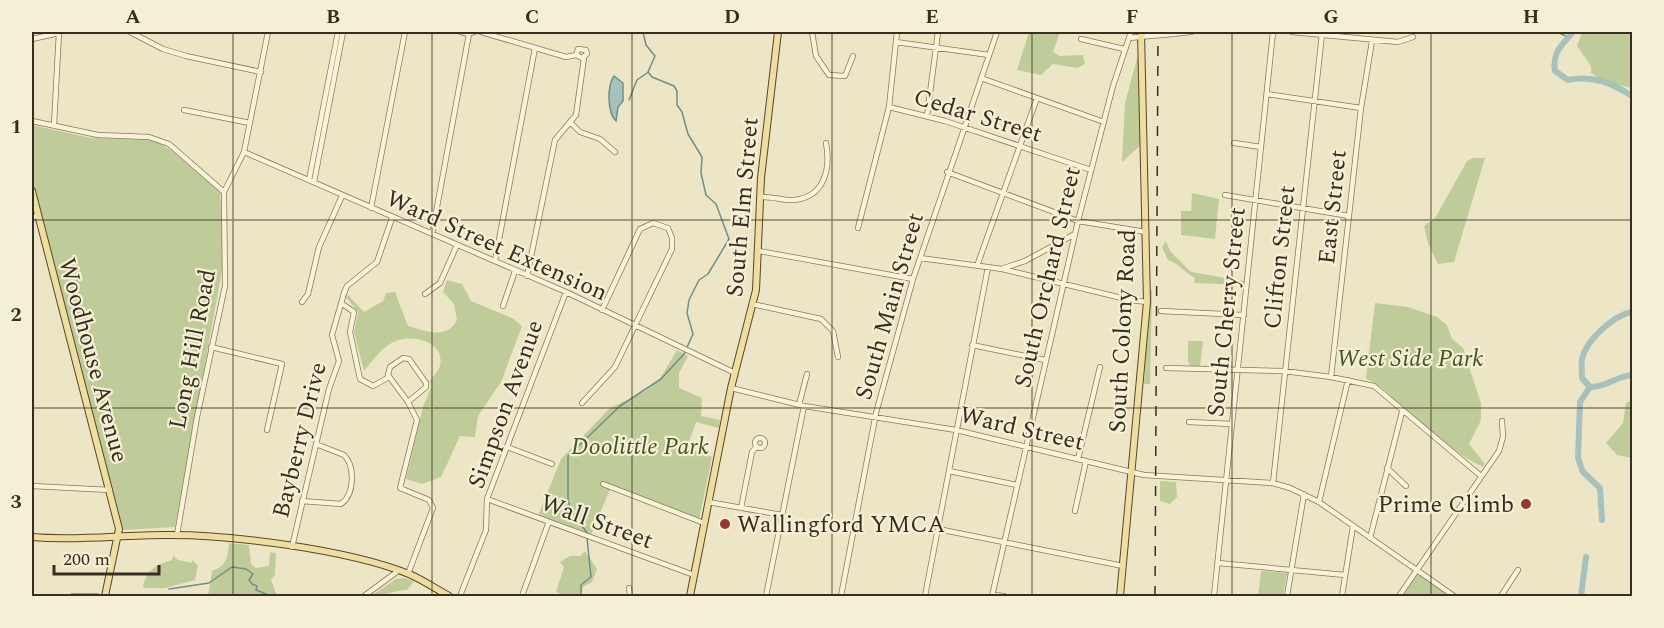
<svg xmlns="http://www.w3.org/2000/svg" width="1664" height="628" font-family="Spectral,serif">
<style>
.green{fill:#c0cb9a}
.water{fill:#a7c1bc;stroke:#6e8f8a;stroke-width:1.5}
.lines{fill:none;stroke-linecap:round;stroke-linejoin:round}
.stream{stroke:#6e8f8a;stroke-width:1.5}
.river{stroke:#a7c1bc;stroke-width:6}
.minor-casing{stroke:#88785c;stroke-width:6}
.major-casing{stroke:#564630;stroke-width:8}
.minor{stroke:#f8f2d9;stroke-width:4.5}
.major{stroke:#eedfa0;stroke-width:6}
.rail{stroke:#382e20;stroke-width:1.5;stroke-dasharray:10 10;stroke-linecap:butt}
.minor-bridge-casing{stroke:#88785c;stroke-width:6;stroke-linecap:butt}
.minor-bridge{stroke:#f8f2d9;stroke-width:4.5}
.grid{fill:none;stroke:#382e20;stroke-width:1.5;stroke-opacity:0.55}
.poi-dot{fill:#95392e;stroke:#f5efd5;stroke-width:2}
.labels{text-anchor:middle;stroke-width:4.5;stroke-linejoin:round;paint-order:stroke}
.street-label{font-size:24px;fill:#382e20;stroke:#f5efd5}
.park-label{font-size:24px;font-style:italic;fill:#445427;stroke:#f5efd5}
.poi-label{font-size:24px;fill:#382e20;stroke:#f5efd5;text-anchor:end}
.neatline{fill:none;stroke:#382e20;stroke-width:2}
.grid-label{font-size:20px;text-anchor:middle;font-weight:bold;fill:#382e20}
</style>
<rect width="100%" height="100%" fill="#ede6c6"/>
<path class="green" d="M1029,32H1060L1053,52L1060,56L1083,55L1085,64L1077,68L1053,64L1041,75L1017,70Z
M1582,32H1632V88L1603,81L1591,73V66L1577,46Z
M1138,55L1141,145L1122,162L1125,103Z
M32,125L91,138L148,140L159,143L171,150L220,192L224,260L175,527L123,530L42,220L32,221Z
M1473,158H1485L1454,262L1438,264L1428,243L1424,226L1435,218L1467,161Z
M1192,193L1219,199L1215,239L1181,235V211H1191Z
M1164,238L1171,252L1191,272L1244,281V285L1194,283L1195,278C1185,273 1177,262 1168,260L1162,247L1165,243Z
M447,280L462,284L471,301L512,318L522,326L501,382L478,416L475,437L460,436L441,477L422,484L406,479L423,407L431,387L430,381C433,375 439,372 440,365C445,343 415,335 399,340C384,344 374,359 364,371L354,332L358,312L346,297L347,294L364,312L383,301L386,293L395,292L408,326C425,331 447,340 457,320L454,304L443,292Z
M1150,290H1152L1150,384H1144Z
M1375,303L1408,307L1437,317L1447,325L1452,339L1463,348L1481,403V420L1469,444L1485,464L1483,467C1453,453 1428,429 1403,408C1390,396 1383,385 1366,379Z
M1188,341H1203L1200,366H1191L1188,362Z
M677,350L688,356L679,373V388L702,398L701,416L720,420L719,428L696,422L687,447L712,457L699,520L610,489L591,535L538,516L561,459L610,408L646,391L661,377Z
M1632,400V458L1617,455L1606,443L1623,423L1626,403Z
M1160,481L1176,482L1177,497L1170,504L1160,501Z
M229,543L249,545L251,564L256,568L269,566L270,552L276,553L275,575L271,579L276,594H289L290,596H208L212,571C227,566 228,557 229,543Z
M585,551L597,569L592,582L583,587L581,596H567L556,592L564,567L560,562L570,556H580Z
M173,555L178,560L192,563V560L198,565L195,580L165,588H143C146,570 155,565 172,560Z
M1261,571L1287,573L1283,596H1258Z
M1417,575H1420L1450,596H1401Z
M404,578L414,581L407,590C393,590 384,597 371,596L396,579Z"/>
<path class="water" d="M614,76L623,83V101L618,107L616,121C607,112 607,86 614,76Z"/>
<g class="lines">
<path class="stream" d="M1561,34L1568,37
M629,100L637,80L647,73
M587,533L570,509L568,499V456L620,406L661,379L684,354L693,334L687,313L689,300L699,280L708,274L729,239L716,204L706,195L701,173L702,157L688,134L682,112L677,105V91L674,86L652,77L648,72L655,56L646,45L643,32
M169,589L209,583L232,567L246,569L253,574L249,580L252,584L257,586L256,590L266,594L265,596
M581,596V585L591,577L587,538"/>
<path class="river" d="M1573,32C1562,45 1552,52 1555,71L1568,80C1593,75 1612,83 1632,96
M1632,312C1614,315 1586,340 1582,359C1581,365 1582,372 1582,378L1590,387C1606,387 1617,376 1632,375
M1590,387L1580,402L1578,458L1583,472L1600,488L1602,520
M1581,596L1586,557"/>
<g class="minor-casing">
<path id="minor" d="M130,32L163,49L186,56L261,72
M461,32L469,34L474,32
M481,32L566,57L576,55L582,58L587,54L586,50L578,49L576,55
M812,32L816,56L829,75L845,76L853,56
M1292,32L1398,42L1413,37
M1163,35L1191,32
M1129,38L1149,36
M32,39L59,33
M1081,39L1124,49
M896,42L989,55
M981,78L1104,122
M1267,94L1361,108
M889,107L945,121L1091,170
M184,110L250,123
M927,116L938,32
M32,121L98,135L149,137L169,144L224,192
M571,123L580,132L600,139L615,152
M54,125L59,32
M1234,143L1261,147
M244,152L566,292L735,373
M947,172L1078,221L1146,232
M309,180L338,32
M314,182L343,32
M1225,195L1349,216
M761,197C772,196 783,201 794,200C824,197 831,170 826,143
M371,208L405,32
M32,217L38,216
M858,228L889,107L897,32
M432,234L469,34
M759,251L913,279
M920,258L1002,269L1130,300L1147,302
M495,261L535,48
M977,266L1037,98
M1004,268L1025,261L1075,234
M527,276L555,140L576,115L584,58
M425,294L440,283L457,245
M302,302L308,294L319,247L342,196
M341,303L354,312L350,332L360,379L373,386L389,377
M752,304L821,319L833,331L838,357
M503,306L515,271
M1161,311L1244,315
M972,345L1045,360
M211,347L282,364L267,430
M1166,368L1284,371L1331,377L1374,386L1481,476
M1331,377L1361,108L1372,41
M731,388L804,406L956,430L1144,475L1273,483L1290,488L1319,502L1454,596
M582,403L615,367L672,249V238L668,228L653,223L640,229L602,310
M799,405L807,374
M1189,422L1232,424
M755 443a5 5 0 1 1 10 0a5 5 0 1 1-10 0Z
M507,447L552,464
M1078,459L1100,367
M1387,468L1406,486
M949,471L1017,485
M1273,483L1322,34
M603,484L704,523
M32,486L110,490
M487,499L694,575
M302,501L341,504C355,494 355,466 344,455L316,444
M708,502L782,515
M1319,502L1348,380
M741,508L752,452L756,447
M1075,511L1086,461
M938,529L1123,566
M177,535L197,417L225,286L224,192L244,152L268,32
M1370,538L1402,412
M292,547L329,389L339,361L332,335L344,293L347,286L377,262L392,218
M1218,563L1345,575
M408,574L433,508L429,500L400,488L417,420L408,402L426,387V383L409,359L403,358L390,367L388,375L408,402
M629,588L630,596
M993,595L1004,596
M73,596H96
M364,596L398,571
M460,596L486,530L487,499L566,292
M522,596L548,524
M766,596L804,406
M841,596L876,413L913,279L997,32
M925,596L988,267
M992,596L1078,221L1113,86L1131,32
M1214,596L1273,32
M1287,596L1304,494
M1342,596L1353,526
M1399,596L1499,451L1503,437L1502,421
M1501,596L1518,570"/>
</g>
<g class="major-casing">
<path id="major" d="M32,191L119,529L105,596
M32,537C78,541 119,535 164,535C230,534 349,550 409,574C423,580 436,589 449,596
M690,596L731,388L756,290L761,178L778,32
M1120,596L1147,302L1141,32"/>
</g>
<use href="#minor" class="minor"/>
<use href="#major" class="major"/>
<path class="rail" d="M1155,596L1158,32"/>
<g class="minor-bridge-casing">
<path id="minor-bridge" d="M1149,36L1163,35"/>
</g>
<use href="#minor-bridge" class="minor-bridge"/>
</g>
<path class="grid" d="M233,32V596M432,32V596M632,32V596M832,32V596M1032,32V596M1232,32V596M1431,32V596M32,220H1632M32,408H1632"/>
<g class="poi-dot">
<circle cx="1526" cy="504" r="6"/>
<circle cx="725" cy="524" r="6"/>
</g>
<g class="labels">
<g class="street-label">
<text transform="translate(978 115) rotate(17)" y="8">Cedar Street</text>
<text transform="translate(742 207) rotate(-85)" y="8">South Elm Street</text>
<text transform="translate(1332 207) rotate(-84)" y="8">East Street</text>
<text transform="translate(497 245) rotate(24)" y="8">Ward Street Extension</text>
<text transform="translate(1279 257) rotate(-84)" y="8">Clifton Street</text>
<text transform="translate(1047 277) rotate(-77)" y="8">South Orchard Street</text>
<text transform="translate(889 306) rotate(-74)" y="8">South Main Street</text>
<text transform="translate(1226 312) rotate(-84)" y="8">South Cherry Street</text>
<text transform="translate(1122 331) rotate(-87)" y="8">South Colony Road</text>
<text transform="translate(192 349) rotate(-79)" y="8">Long Hill Road</text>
<text transform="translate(94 360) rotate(75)" y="8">Woodhouse Avenue</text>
<text transform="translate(505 404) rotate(-70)" y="8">Simpson Avenue</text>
<text transform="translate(1022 428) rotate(13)" y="8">Ward Street</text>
<text transform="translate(299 440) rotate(-76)" y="8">Bayberry Drive</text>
<text transform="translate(597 521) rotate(20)" y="8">Wall Street</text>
</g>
<g class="park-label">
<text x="1410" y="366">West Side Park</text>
<text x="640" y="454">Doolittle Park</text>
</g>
<g class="poi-label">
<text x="1514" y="512">Prime Climb</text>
<text x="737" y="532" text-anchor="start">Wallingford YMCA</text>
</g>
</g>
<rect width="1664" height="628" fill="none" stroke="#f5efd5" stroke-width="66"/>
<path d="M54 565v9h105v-9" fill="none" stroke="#382e20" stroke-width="3"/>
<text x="63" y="565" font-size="18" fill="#382e20" stroke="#f5efd5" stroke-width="4.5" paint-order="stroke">200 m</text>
<rect x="33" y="33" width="1598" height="562" class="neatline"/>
<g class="grid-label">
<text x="133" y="23">A</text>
<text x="333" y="23">B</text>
<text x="532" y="23">C</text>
<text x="732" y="23">D</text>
<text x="932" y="23">E</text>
<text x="1132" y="23">F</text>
<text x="1331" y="23">G</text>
<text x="1531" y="23">H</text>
<text x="16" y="133">1</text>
<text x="16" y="321">2</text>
<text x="16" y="508">3</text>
</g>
</svg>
